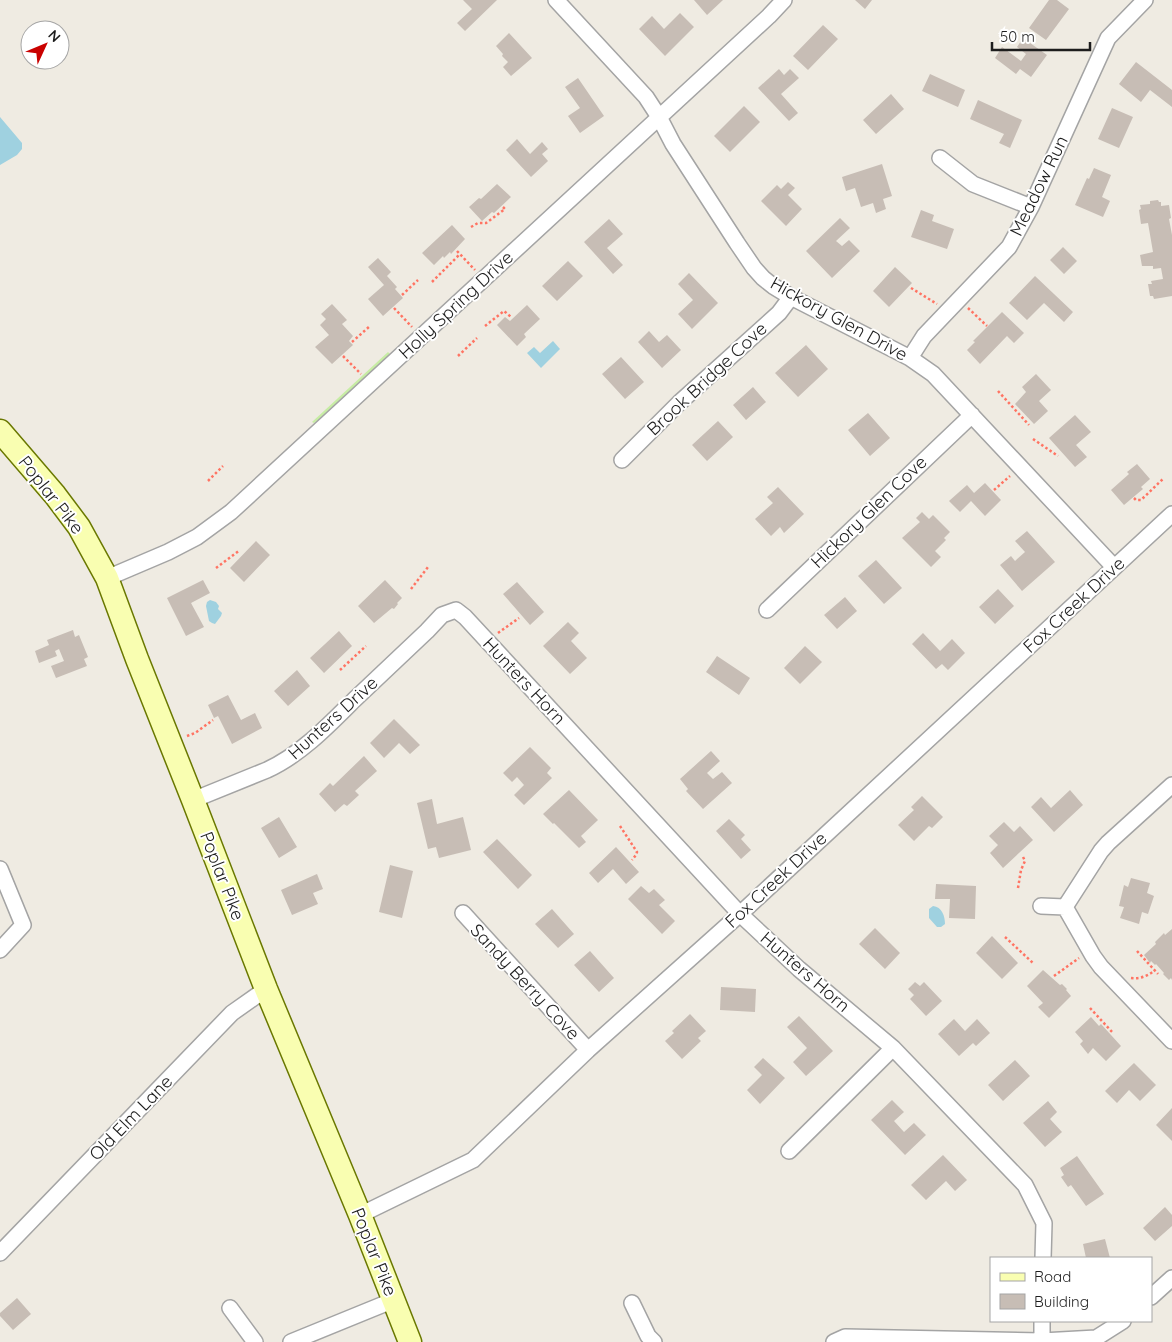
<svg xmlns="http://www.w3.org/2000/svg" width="1172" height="1342" font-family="Quicksand,sans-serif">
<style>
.grass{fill:#c7eda4}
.water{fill:#9fd1e0}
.building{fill:#c7bdb5}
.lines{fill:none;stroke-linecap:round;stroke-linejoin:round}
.street-casing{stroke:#a4a4a4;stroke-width:18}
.secondary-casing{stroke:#6a7800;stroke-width:25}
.path{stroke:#ff7463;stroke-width:2.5;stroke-dasharray:2.5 2.5;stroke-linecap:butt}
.street{stroke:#fff;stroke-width:15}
.secondary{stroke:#f9feb1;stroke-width:22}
.labels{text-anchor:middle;stroke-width:4;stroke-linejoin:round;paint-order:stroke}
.street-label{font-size:18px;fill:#1d1d1d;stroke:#fff}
</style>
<rect width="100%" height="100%" fill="#efebe2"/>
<path class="grass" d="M388,352L390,354L318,420L314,423L312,422Z"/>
<path class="water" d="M0,117L22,143V149L17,155L0,165Z
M553,341L560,349L541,368L527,353L534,347L540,353Z
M210,600L216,602L219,606L218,609L222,613L221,616L215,624L212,623L209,621L206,606L207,602Z
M933,906C942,907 945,916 945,924L941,927H937L929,918V909Z"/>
<path class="building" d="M463,0H497L465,31L457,23L472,9Z
M694,0H723L707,15Z
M855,0H872L865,9Z
M1049,0H1057L1069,9L1046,40L1029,28Z
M680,13L694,27L665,56L639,29L652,16L664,29Z
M823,25L838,39L808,70L793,56Z
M509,33L532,58L511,76L503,67L508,62L502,56L503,54L496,46Z
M1023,38L1047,55L1031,77L1020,69L1016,74L995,58L1002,47L1021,61L1026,54L1017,47Z
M1136,62L1172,90V107L1150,90L1141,102L1119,84Z
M779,69L784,75L790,69L799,78L781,94L798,113L789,121L758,88Z
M930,74L965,90L958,107L922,91Z
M578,78L604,116L580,133L568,116L580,108L565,87Z
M891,94L904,109L876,134L863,120Z
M978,100L1022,120L1010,148L999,143L1004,134L970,119Z
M744,106L760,122L730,152L714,136Z
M1112,108L1133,117L1119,148L1098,139Z
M517,139L530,154L542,142L548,149L542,154L548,161L531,177L506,150Z
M882,164L892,196L883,199L886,209L876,213L873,203L861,207L855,188L846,191L842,177Z
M1094,168L1111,175L1102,197L1110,201L1103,217L1075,205L1087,178L1089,179Z
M788,182L795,188L788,195L802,209L786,226L761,201L777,185L781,189Z
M497,184L511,197L494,213L492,212L482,221L469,207L479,198L481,199Z
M1158,200L1159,202H1161V206L1169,205L1171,218L1169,219L1172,235V296L1154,299L1153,296H1150L1148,284H1152L1151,281L1163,279L1161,268L1153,269V266H1142L1140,255L1153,252L1148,223L1141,224L1139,210L1141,209L1140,205L1150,204V201Z
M921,210L934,215L932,221L954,229L947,249L911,237Z
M840,218L850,228L836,241L842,246L849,240L860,251L832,278L806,251Z
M609,219L623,234L607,248L623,265L613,274L584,242Z
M452,225L465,239L451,254L450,252L444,258L443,256L434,265L422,253Z
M1063,247L1077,261L1064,274L1050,260Z
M378,258L391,272L387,276L397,287L395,289L403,298L383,316L368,299L384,285L368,267Z
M568,261L583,276L557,301L542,286Z
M895,267L912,283L889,307L873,291Z
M689,273L718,303L692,329L678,314L693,300L678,284Z
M1035,276L1073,312L1064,322L1044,303L1027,320L1009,303Z
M332,304L347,320L342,324L353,336L349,341L353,345L332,364L315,347L329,335L320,325L326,319L321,314Z
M527,305L540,319L524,334L526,337L517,346L497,325L505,317L510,321Z
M1002,312L1024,333L1014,343L1007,336L980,364L967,350L975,342L973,341Z
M649,331L659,342L667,335L681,350L662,368L638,342Z
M806,345L828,369L798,397L775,373Z
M621,357L644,382L625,399L602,374Z
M1036,374L1051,390L1039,401L1048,411L1034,424L1015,404L1026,392L1022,387Z
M753,387L766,402L746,420L733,405Z
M868,413L890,438L870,456L848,430Z
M1075,415L1091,432L1076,445L1087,457L1075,467L1049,438Z
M718,421L733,437L707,461L692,445Z
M1137,464L1150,479L1141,487L1143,489L1124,505L1111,490L1129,474L1127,472Z
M985,483L1001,500L985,516L971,501L960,512L949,501L967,485L974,493Z
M778,487L804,514L784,533L780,527L771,536L755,519L773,503L767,497Z
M922,512L929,519L933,515L950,532L944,538L946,540L935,551L941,557L931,567L902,538L920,522L916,518Z
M1027,531L1055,562L1022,591L1000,565L1011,556L1015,561L1025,552L1015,541Z
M256,541L270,555L244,582L230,568Z
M876,560L902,588L884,604L858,576Z
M203,580L210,593L191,603L204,627L186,636L167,598Z
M385,580L402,598L397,603L398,604L394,609L392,608L374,623L358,606Z
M517,582L544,612L530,625L503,594Z
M998,589L1014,606L995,624L979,607Z
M845,597L857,611L837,629L824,615Z
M568,622L579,633L571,641L587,658L570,674L543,646Z
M73,630L75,637L79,635L88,657L84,659L87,666L56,678L51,666L64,661L59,649L55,651L57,656L39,663L35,651L49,645L47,640Z
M339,631L352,646L324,673L310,658Z
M923,633L940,651L952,639L965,653L948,670L942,664L936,669L912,644Z
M805,646L822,662L800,684L784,668Z
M717,656L750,678L739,695L706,672Z
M297,670L310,686L288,706L274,691Z
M228,695L241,720L255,713L262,728L232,744L218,716L214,718L208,705Z
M394,719L420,745L410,754L399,743L384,758L370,743Z
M530,747L551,768L547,773L552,778L524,805L514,795L524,785L517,777L512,782L503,773Z
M711,751L720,761L707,773L713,779L722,772L732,783L703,809L686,791L688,789L680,779Z
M364,756L377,771L355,791L359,795L347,806L344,804L335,812L319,794L330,783L333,786Z
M569,790L598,820L581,836L586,842L579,848L554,823L553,824L543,814Z
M1070,790L1083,805L1054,832L1031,807L1041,797L1051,808Z
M922,796L943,817L932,828L929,826L914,841L898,825L914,810L911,807Z
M432,799L437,824L463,817L471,850L439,858L436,847L428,849L417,803Z
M279,817L297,847L279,858L261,828Z
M729,819L745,835L741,839L751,850L741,859L716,831Z
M1004,822L1014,832L1020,826L1033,840L1003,868L990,853L998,845L989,836Z
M497,839L532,875L518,889L483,852Z
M616,847L639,872L626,884L613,869L598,883L589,873Z
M390,865L413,871L402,918L379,912Z
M317,874L323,889L313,893L318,904L292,915L281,890Z
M1131,878L1150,883L1147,893L1154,896L1148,914L1142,912L1139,924L1120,918L1124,907L1119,906L1124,885L1128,887Z
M936,884L976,886L975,919L949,918L950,899H935Z
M641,886L649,893L654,889L665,900L659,905L675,921L662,934L628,899Z
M552,909L574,934L558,948L535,924Z
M875,928L900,953L885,969L859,944Z
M1172,929V980L1171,978L1169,980L1163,974L1164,973L1156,964L1155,965L1151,961L1150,963L1144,955L1156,944L1155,942L1164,933L1165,935Z
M992,936L1018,963L1002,979L976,953Z
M590,951L614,978L599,992L574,965Z
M1043,970L1060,985L1062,984L1067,989L1066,990L1071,996L1049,1018L1038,1007L1043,1003L1027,986Z
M915,982L920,986L924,982L942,1001L926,1016L910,999L914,995L908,989Z
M721,987L756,989L755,1012L720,1010Z
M690,1014L706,1031L698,1038L701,1041L682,1059L665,1041L674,1033L672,1031Z
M799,1016L833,1051L806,1076L793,1062L807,1048L787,1027Z
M1091,1017L1099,1026L1101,1024L1121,1046L1106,1061L1093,1048L1088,1054L1080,1044L1083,1041L1075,1032Z
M954,1019L965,1031L977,1019L990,1033L976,1046L973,1043L959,1056L938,1034Z
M763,1058L785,1078L760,1104L747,1090L762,1075L754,1067Z
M1015,1060L1030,1076L1003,1101L988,1085Z
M1134,1063L1156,1085L1140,1101L1129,1090L1117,1103L1105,1091Z
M892,1100L904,1112L894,1121L904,1132L914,1123L926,1135L905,1155L871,1120Z
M1048,1101L1057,1112L1050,1119L1062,1132L1045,1147L1023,1123Z
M1172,1108V1141L1156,1125Z
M943,1155L967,1180L955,1191L946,1181L926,1200L911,1185Z
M1077,1156L1104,1194L1086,1206L1071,1185L1068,1187L1061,1177L1064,1175L1060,1168Z
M1165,1207L1172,1215V1226L1155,1241L1143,1228Z
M1105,1239L1110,1258H1086L1083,1244Z
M17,1298L31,1314L13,1330L0,1316V1313Z"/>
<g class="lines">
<g class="street-casing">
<path id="street" d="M556,0L646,97L659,117L673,144L737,243L754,268L763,278L773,286L791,297L910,358L933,374L1114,567
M940,158L973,184L1031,207
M910,358L924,336L1009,247L1031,207L1108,38L1145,0
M622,460L679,403L779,313L791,297
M107,578L168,552L197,537L231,512L769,16L784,0
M767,610L972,415
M1172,785L1108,843L1101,851L1065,907L1093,956L1101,967L1172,1041
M193,800L267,770C300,755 328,726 354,700C378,677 403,654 427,631L442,615L456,610L465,617L740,914L799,969L893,1048L1025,1185L1044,1223L1043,1258
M0,869L23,925L0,950
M1041,906L1065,907
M463,913L588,1050
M789,1151L893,1048
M360,1215L473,1160L588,1050L740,914L1172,514
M0,1253L232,1013L266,989
M1151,1297L1172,1278
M632,1303L648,1336L654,1342
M230,1308L255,1342
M291,1342L394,1300
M834,1342L845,1337L1042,1341L1096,1338L1123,1321
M1042,1342V1321"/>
</g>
<g class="secondary-casing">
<path id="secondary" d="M0,431L55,495L79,527L107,578L137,659L193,800L266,989L360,1215L410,1342"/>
</g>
<path class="path" d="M471,227L478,223H486L505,209L503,207
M457,251L475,270
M432,282L460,254
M911,288L937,304
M402,295L418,280
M394,308L412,327
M968,308L987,326
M485,326L504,311L511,317
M352,342L370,326
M343,356L361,374
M458,356L477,338
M998,391L1029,425
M1033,439L1058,456
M208,481L223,466
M994,490L1010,476
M1134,498L1136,500H1141L1164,478
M216,568L240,550
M411,589L428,567
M498,633L519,618
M340,670L366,646
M187,736L195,733L213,720
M620,826L637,852L636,855L632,860
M1018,888L1021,870L1025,861L1022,855
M1005,937L1033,963
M1137,951L1158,974
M1054,976L1079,958
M1131,978C1140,979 1148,976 1155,970
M1090,1008L1113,1033"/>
<use href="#street" class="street"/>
<use href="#secondary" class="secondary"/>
</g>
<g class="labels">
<g class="street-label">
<text transform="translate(1039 186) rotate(-64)" y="6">Meadow Run</text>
<text transform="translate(456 305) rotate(-43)" y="6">Holly Spring Drive</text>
<text transform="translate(839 319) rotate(29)" y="6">Hickory Glen Drive</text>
<text transform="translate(707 379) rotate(-43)" y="6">Brook Bridge Cove</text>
<text transform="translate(51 495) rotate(52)" y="6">Poplar Pike</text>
<text transform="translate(869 512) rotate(-44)" y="6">Hickory Glen Cove</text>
<text transform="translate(1074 605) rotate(-43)" y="6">Fox Creek Drive</text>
<text transform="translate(524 681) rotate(47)" y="6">Hunters Horn</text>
<text transform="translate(333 718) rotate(-42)" y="6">Hunters Drive</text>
<text transform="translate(222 876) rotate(69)" y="6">Poplar Pike</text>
<text transform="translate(776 880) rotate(-43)" y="6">Fox Creek Drive</text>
<text transform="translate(805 972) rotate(41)" y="6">Hunters Horn</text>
<text transform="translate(525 982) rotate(47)" y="6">Sandy Berry Cove</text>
<text transform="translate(131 1118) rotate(-46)" y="6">Old Elm Lane</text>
<text transform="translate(374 1252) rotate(68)" y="6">Poplar Pike</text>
</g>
</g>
<rect x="990" y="1257" width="162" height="65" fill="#ffffff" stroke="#a5a5a5"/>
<rect x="1000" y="1273" width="25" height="8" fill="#f9feb1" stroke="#a5a5a5"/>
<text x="1034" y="1282" font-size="15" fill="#1d1d1d">Road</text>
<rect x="1000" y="1294" width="25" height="15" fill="#c7bdb5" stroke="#a5a5a5"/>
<text x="1034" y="1307" font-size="15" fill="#1d1d1d">Building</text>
<g transform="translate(45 45) rotate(46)"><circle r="24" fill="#ffffff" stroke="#a5a5a5"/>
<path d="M0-4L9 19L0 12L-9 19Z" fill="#ca0100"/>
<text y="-8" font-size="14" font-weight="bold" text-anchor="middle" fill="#1d1d1d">N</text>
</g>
<path d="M992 42v8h98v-8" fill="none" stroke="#1d1d1d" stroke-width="2.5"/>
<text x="1000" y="42" font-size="15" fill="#1d1d1d" stroke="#ffffff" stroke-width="4" paint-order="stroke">50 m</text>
</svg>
